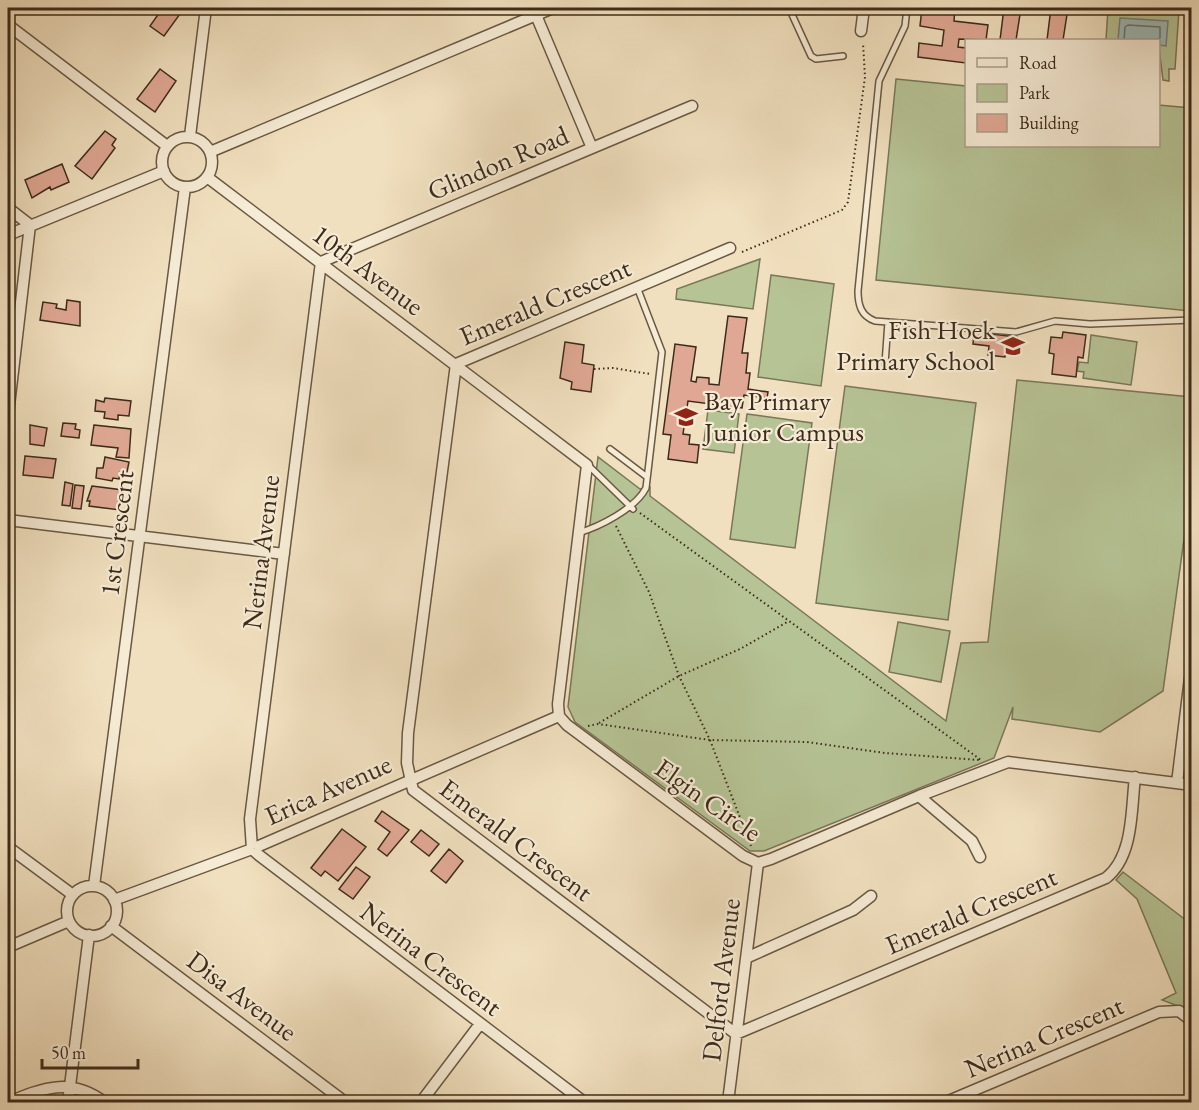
<svg xmlns="http://www.w3.org/2000/svg" width="1199" height="1110" font-family="'EB Garamond',serif">
<style>
.green{fill:#b6c395;stroke:#797758;stroke-width:1.5}
.water{fill:#9cbbba;stroke:#76817a;stroke-width:1.5}
.lines{fill:none;stroke-linecap:round;stroke-linejoin:round}
.shore{stroke:#6c736a;stroke-width:1.5}
.building{fill:#e0a894;stroke:#3c2b1a;stroke-width:1.5}
.lane-casing{stroke:#695843;stroke-width:8}
.street-casing{stroke:#695843;stroke-width:13}
.path{stroke:#3c2b1a;stroke-width:2;stroke-dasharray:1.5 3;stroke-linecap:butt}
.lane{stroke:#f6ebd5;stroke-width:5}
.street{stroke:#f6ebd5;stroke-width:10}
.labels{text-anchor:middle;stroke-width:4.5;stroke-linejoin:round;paint-order:stroke}
.street-label{font-size:27px;fill:#3c2b1a;stroke:#f6ebd5}
.poi-label{font-size:27px;fill:#3c2b1a;stroke:#f6ebd5;text-anchor:end}
</style>
<rect width="100%" height="100%" fill="#f1e0bf"/>
<filter id="stains"><feTurbulence type="fractalNoise" baseFrequency=".00333" numOctaves="4"/><feColorMatrix values="0 0 0 0 .2 0 0 0 0 .09 0 0 0 0 .02 0 0 0 .5 -.17"/></filter>
<radialGradient id="worn" r=".72"><stop offset=".6" stop-color="#630" stop-opacity="0"/><stop offset="1" stop-color="#630" stop-opacity=".3"/></radialGradient>
<path class="green" d="M1108,8L1179,10L1175,69H1169V81L1163,80L1158,40H1106Z
M896,79L966,86V146H1158L1159,105L1191,108L1190,311L876,280Z
M760,259L753,309L676,299L677,289Z
M771,275L834,284L821,386L758,377Z
M1091,335L1137,342L1131,385L1083,378L1084,372L1077,371L1079,362L1088,363Z
M1017,380L1191,397V489L1163,691L1100,732L1012,719L1013,707L994,758L764,851H750L575,722L568,707L598,457L640,489L650,487V496L946,721L961,643L988,642Z
M845,386L976,403L948,620L816,603Z
M708,410L739,414L734,453L703,449Z
M747,414L812,423L795,548L730,539Z
M898,622L950,631L941,682L889,672Z
M1123,872L1191,924V1011L1162,1000L1176,993L1137,899L1116,880Z"/>
<path class="water" d="M1120,18L1168,21L1166,46L1159,45L1158,40H1118Z"/>
<g class="lines">
<path class="shore" d="M1124,40L1125,27L1128,25L1160,27V38L1156,40"/>
</g>
<path class="building" d="M160,8H172L180,14L164,36L150,26L162,9Z
M922,8H955L954,21L988,25L986,40L959,39L958,47L966,48V63L918,57L919,43L942,46L944,30L920,26Z
M1004,8H1021L1016,40H1000Z
M1051,8H1068L1063,40H1047Z
M160,69L176,81L155,112L137,99Z
M105,131L116,139L112,145L115,148L92,179L75,166Z
M62,164L69,182L51,190L50,187L32,198L25,180Z
M67,300L80,302V326L40,320L43,302L57,304L56,308L66,310Z
M728,316L747,318L742,353H748L746,373H750L748,389L768,392L767,398L744,395L742,408L688,401L683,434L690,435L689,444L699,445L697,463L668,459L671,435L663,434L675,344L696,347L691,381L696,382L697,377L709,378V384L719,385Z
M974,332L1017,337L1016,350L1006,349L1005,357L988,355L989,346L973,344Z
M1063,332L1086,335L1083,358L1078,357L1076,377L1052,374L1054,354L1049,353L1051,337L1062,338Z
M565,342L584,345L582,363L594,365L591,392L571,389L572,382L560,378Z
M105,398L131,401L129,416L118,415V420L104,418L105,412L95,411L96,400L104,402Z
M63,423L76,424L75,429L80,430L79,438L61,436Z
M30,425L47,428L44,446L30,444Z
M94,425L131,429L129,458L116,457L118,448L91,445Z
M25,456L56,459L53,478L23,475Z
M105,457L129,462L127,472H120L119,479L113,478L112,481L96,478L97,468H103Z
M65,482L73,484L70,506L62,505Z
M75,485L84,486L81,509L72,508Z
M92,486L123,490L120,510L89,506L90,501H87Z
M382,811L409,830L387,856L378,849L390,832L375,821Z
M342,829L366,847L338,881L325,871L321,876L311,868Z
M421,830L439,844L429,856L411,842Z
M449,849L463,861L446,883L431,871Z
M356,867L370,877L353,899L339,889Z"/>
<g class="lines">
<g class="lane-casing">
<path id="lane" d="M789,8L811,56L816,59L843,56
M907,8L905,26L879,81L858,291C858,305 861,316 875,321L1016,332L1055,321L1090,324L1192,320
M885,364L888,322
M610,449L647,477
M589,466L633,509
M578,533C599,527 635,509 646,488L662,352L637,287"/>
</g>
<g class="street-casing">
<path id="street" d="M533,8L592,148
M8,25L167,146
M861,31L864,8
M190,136L206,8
M162 162a25 25 0 1 1 50 0a25 25 0 1 1-50 0Z
M210,152L553,8
M207,177L587,465L558,704L559,716L567,725L743,856L758,863L771,859L919,796L1008,762L1192,785
M8,208L30,225L8,414
M8,235L164,171
M456,364L408,733L407,763L413,790L736,1034L1106,878C1134,856 1131,809 1135,777
M456,364L730,248
M8,520L284,554
M1177,783L1190,678
M919,796L972,841L980,857
M8,847L73,895
M94,886L185,187
M67 911a25 25 0 1 1 50 0a25 25 0 1 1-50 0Z
M114,900L252,849L559,716
M111,926L345,1102
M8,947L69,921
M746,958L853,910L871,896
M9,1102C43,1088 70,1077 104,1102
M68,1102L89,935
M421,1102L480,1024
M584,1102L260,856L252,849L250,819L321,262L692,106
M728,1102L758,863
M946,1102L1159,1012L1179,1011L1192,1021"/>
</g>
<path class="path" d="M742,252L842,210L848,202L865,77L863,43
M594,369L613,368L650,374
M640,513L981,760
M616,526L649,592L679,676L710,740L751,846
M599,723L679,676L740,649L789,621
M588,726L598,724L710,740L807,742L885,753L979,760"/>
<use href="#lane" class="lane"/>
<use href="#street" class="street"/>
</g>
<defs>
<g id="school-bare" transform="scale(1.8)"><path d="M0-5L7-2L0 1L-7-2ZM-4 1L0 2.5L4 1V4Q0 6-4 4Z" fill="#8f2418" stroke="#f6ebd5" stroke-width="2.5" paint-order="stroke"/></g>
</defs>
<g fill-rule="evenodd">
<use href="#school-bare" x="1013" y="346"/>
<use href="#school-bare" x="686" y="417"/>
</g>
<g class="labels">
<g class="street-label">
<text transform="translate(498 163) rotate(-23)" y="9">Glindon Road</text>
<text transform="translate(368 270) rotate(37)" y="9">10th Avenue</text>
<text transform="translate(545 302) rotate(-23)" y="9">Emerald Crescent</text>
<text transform="translate(117 533) rotate(-83)" y="9">1st Crescent</text>
<text transform="translate(261 552) rotate(-83)" y="9">Nerina Avenue</text>
<text transform="translate(328 790) rotate(-24)" y="9">Erica Avenue</text>
<text transform="translate(708 800) rotate(35)" y="9">Elgin Circle</text>
<text transform="translate(516 840) rotate(37)" y="9">Emerald Crescent</text>
<text transform="translate(971 911) rotate(-23)" y="9">Emerald Crescent</text>
<text transform="translate(431 959) rotate(37)" y="9">Nerina Crescent</text>
<text transform="translate(721 980) rotate(-83)" y="9">Delford Avenue</text>
<text transform="translate(242 996) rotate(37)" y="9">Disa Avenue</text>
<text transform="translate(1044 1037) rotate(-23)" y="9">Nerina Crescent</text>
</g>
<g class="poi-label">
<text x="995" y="339">Fish Hoek<tspan x="995" dy="31">Primary School</tspan></text>
<text x="704" y="410" text-anchor="start">Bay Primary<tspan x="704" dy="31">Junior Campus</tspan></text>
</g>
</g>
<rect width="1199" height="1110" fill="none" stroke="#f1e0bf" stroke-width="30"/>
<rect x="9" y="9" width="1181" height="1092" fill="none" stroke="#3c2b1a" stroke-width="3"/>
<rect x="15" y="15" width="1169" height="1080" fill="none" stroke="#3c2b1a" stroke-width="1.5"/>
<rect x="965" y="39" width="195" height="108" fill="#f6ebd5" stroke="#ac9e8a" stroke-width="1.5"/>
<rect x="977" y="58" width="30" height="9" fill="#f6ebd5" stroke="#ac9e8a" stroke-width="1.5"/>
<text x="1019" y="69" font-size="18" fill="#3c2b1a">Road</text>
<rect x="977" y="84" width="30" height="18" fill="#b6c395" stroke="#ac9e8a" stroke-width="1.5"/>
<text x="1019" y="99" font-size="18" fill="#3c2b1a">Park</text>
<rect x="977" y="114" width="30" height="18" fill="#e0a894" stroke="#ac9e8a" stroke-width="1.5"/>
<text x="1019" y="129" font-size="18" fill="#3c2b1a">Building</text>
<path d="M42 1059v9h96v-9" fill="none" stroke="#3c2b1a" stroke-width="3"/>
<text x="51" y="1059" font-size="18" fill="#3c2b1a" stroke="#f6ebd5" stroke-width="4.5" paint-order="stroke">50 m</text>
<rect width="100%" height="100%" filter="url(#stains)"/>
<rect width="100%" height="100%" fill="url(#worn)"/>
</svg>
